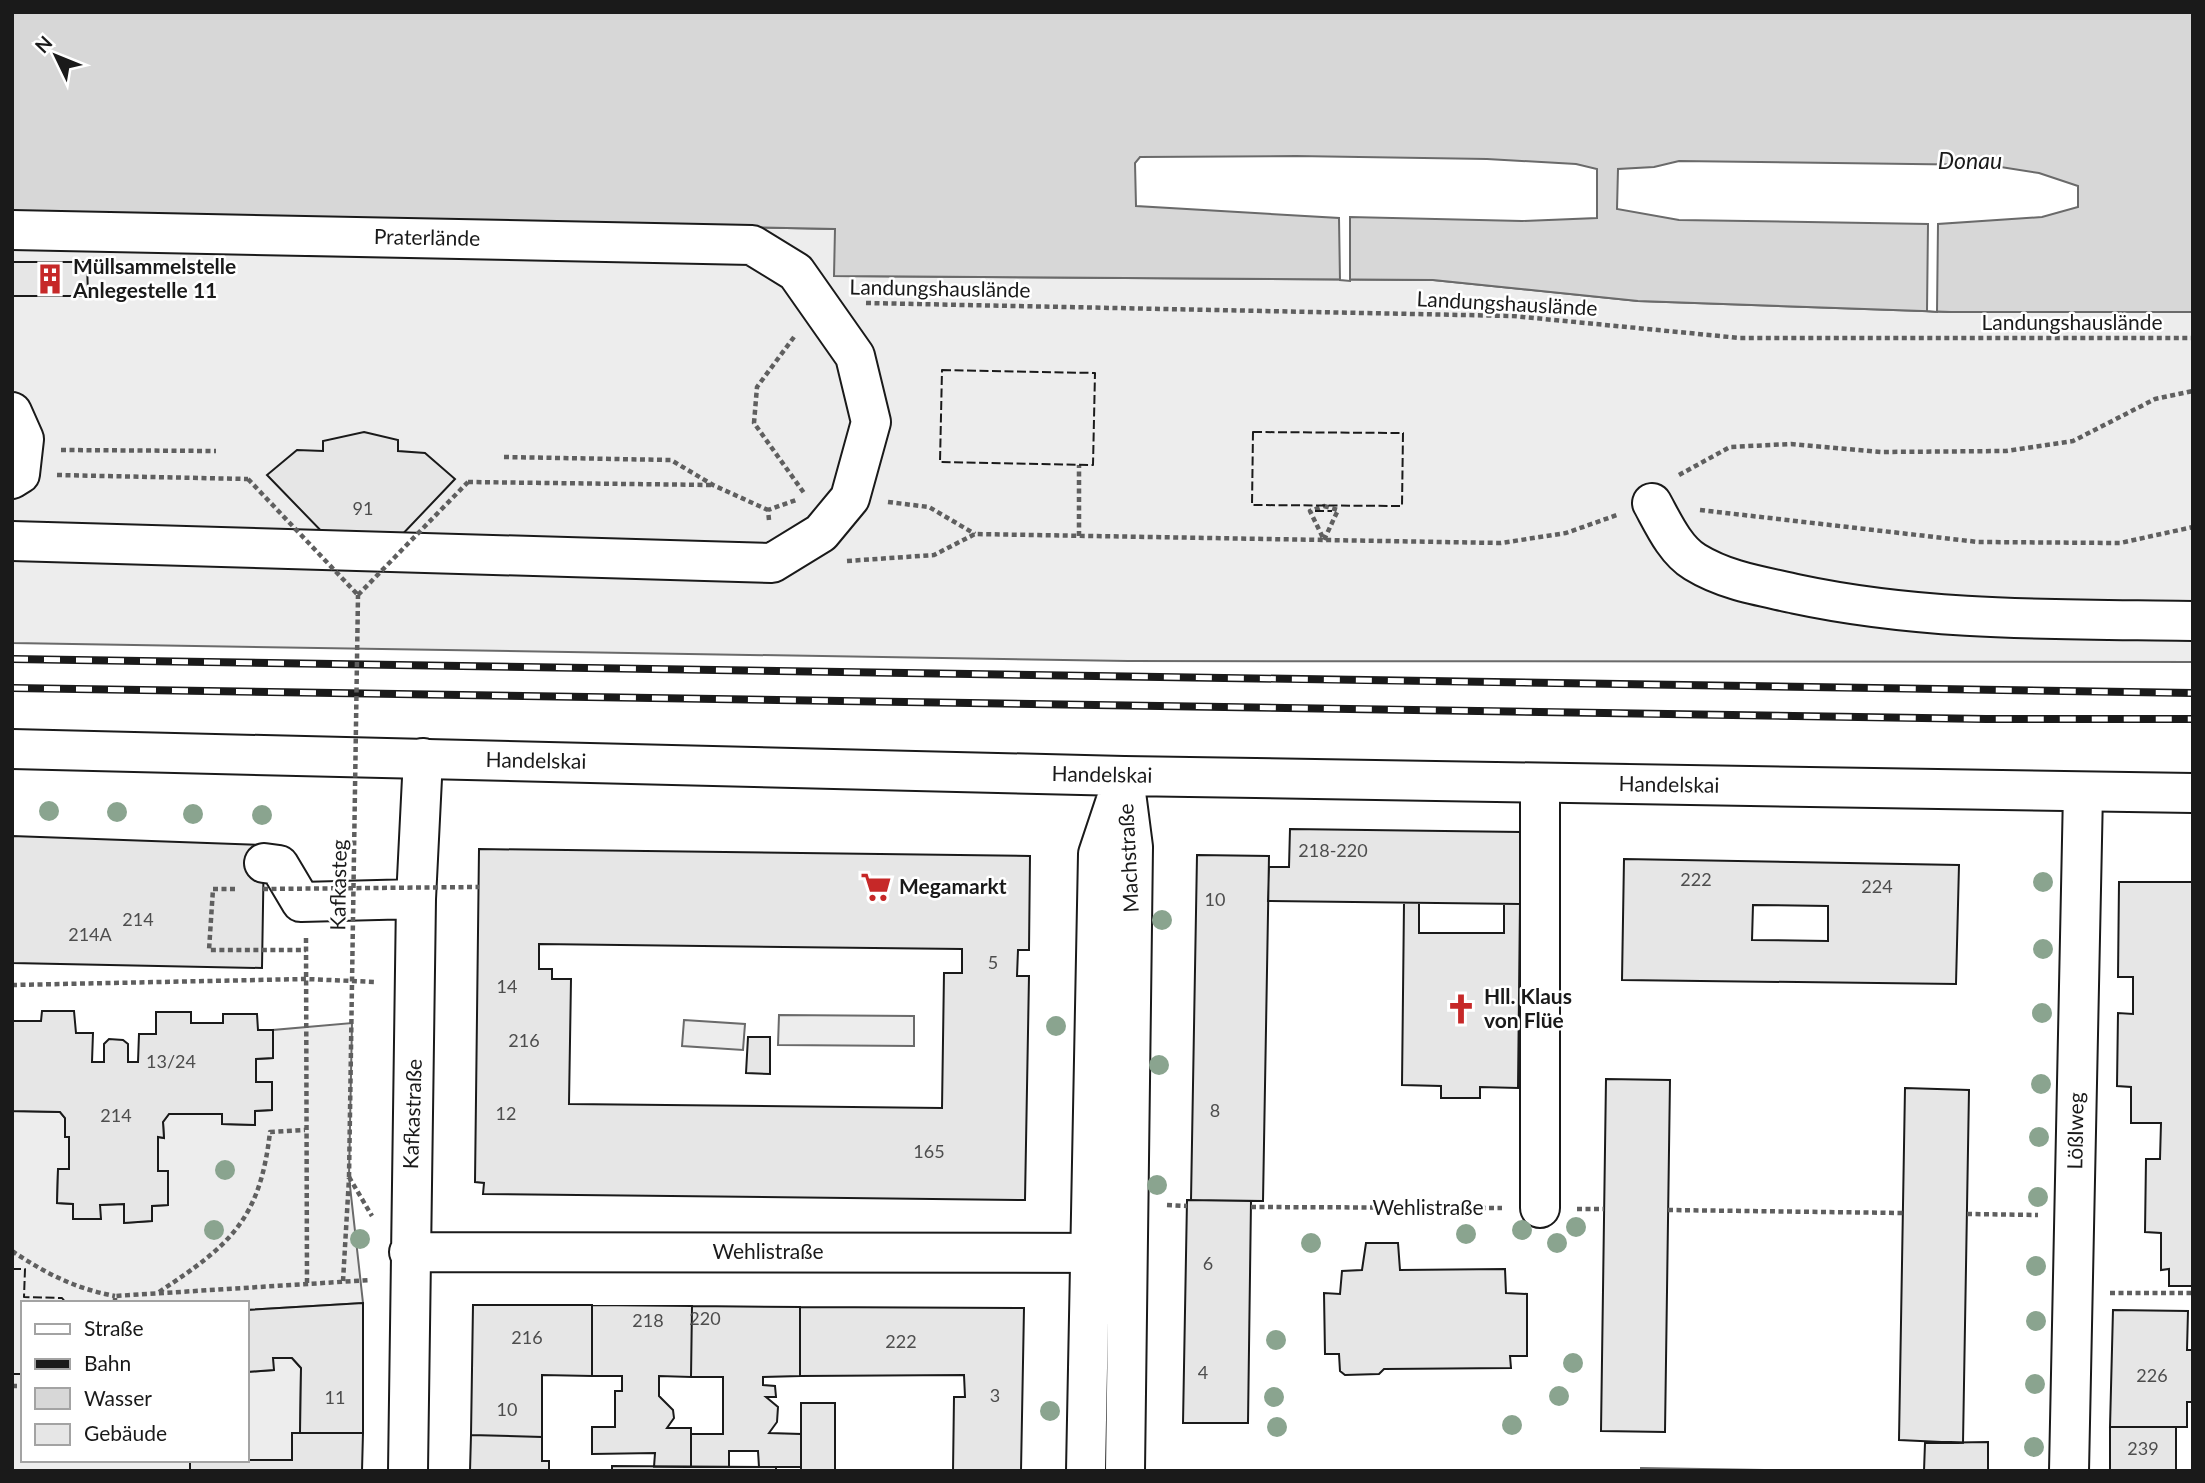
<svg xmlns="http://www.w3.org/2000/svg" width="2205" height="1483" font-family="Lato,sans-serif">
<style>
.built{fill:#ededed;stroke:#6a6a6a;stroke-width:2}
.water{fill:#d7d7d7;stroke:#6a6a6a;stroke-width:2}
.pier{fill:#fff;stroke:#6a6a6a;stroke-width:2}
.building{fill:#e6e6e6;stroke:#1a1a1a;stroke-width:2;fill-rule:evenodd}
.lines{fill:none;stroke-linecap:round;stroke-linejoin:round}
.minor-casing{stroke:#1a1a1a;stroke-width:42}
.major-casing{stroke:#1a1a1a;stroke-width:42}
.path{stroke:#5f5f5f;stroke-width:4.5;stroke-dasharray:5 3.5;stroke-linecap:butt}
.minor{stroke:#fff;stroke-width:38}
.major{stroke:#fff;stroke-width:38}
.rail-casing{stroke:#1a1a1a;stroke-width:8}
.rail{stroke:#fff;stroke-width:5;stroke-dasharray:16;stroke-linecap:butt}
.path-bridge{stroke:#5f5f5f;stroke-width:4.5;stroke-dasharray:5 3.5;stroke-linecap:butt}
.fence{stroke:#1a1a1a;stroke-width:2;stroke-dasharray:9 3.5;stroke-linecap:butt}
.tree{fill:#8aa48f}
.labels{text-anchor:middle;stroke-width:5;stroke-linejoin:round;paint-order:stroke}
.number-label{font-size:18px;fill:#4d4d4d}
.street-label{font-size:21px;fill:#1a1a1a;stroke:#fff}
.poi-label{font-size:21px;font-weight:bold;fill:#1a1a1a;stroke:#fff;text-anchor:start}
.water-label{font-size:23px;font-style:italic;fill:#1a1a1a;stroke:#fff}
</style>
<rect width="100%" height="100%" fill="#fff"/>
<path class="built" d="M12,213L835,229V276L1433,280L1638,301L1951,312H2193V662L1128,661L12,643Z
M779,1015L914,1016V1046L778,1045Z
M684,1020L745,1024L743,1050L682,1046Z
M352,1023L349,1177L363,1303L247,1310V1303H23V1460H190V1471H12V1111L60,1112L65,1118V1137H69V1169L58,1170L57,1203L73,1204V1219H100V1205L124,1204V1223L151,1221L152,1206L168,1205V1171H158V1137L164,1138L163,1122L169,1114H222L223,1124L254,1125L255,1111L272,1110V1083L256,1082V1059L273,1058V1030Z
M273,1358H292L301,1368L300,1433H292V1460H237H247V1372L273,1370Z
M1641,1468L1836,1471H1641Z"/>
<path class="water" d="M12,12H2193V312H1951L1638,301L1433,280L834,276L835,229L12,213Z"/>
<path class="pier" d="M1296,156L1487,159L1576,164L1597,169V218L1522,221L1350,217V281L1340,280L1339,218L1136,206L1135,163L1140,157Z
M1679,161L1988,165L2039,173L2078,186V207L2042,217L1938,224L1937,312L1927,311L1928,224L1679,220L1617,209L1618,169L1654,167Z"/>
<path class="building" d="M12,262H87L88,296H12Z
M364,432L398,440V451L425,453L455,479L397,540L329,539L267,475L297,450L323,451V441Z
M1290,829L1521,832L1520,904L1268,901L1269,867H1289Z
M12,836L264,845L262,968L12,963Z
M479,849L1030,856L1029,950H1018L1017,976H1029L1025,1200L483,1194L484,1183L475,1182ZM539,944L962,949V973H944L942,1108L569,1104L571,979H552V969H539Z
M1197,855L1269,856L1263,1201L1191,1200Z
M1624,859L1959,865L1956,984L1622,980ZM1753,905L1828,906V941L1752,940Z
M2119,882H2193V1286H2169V1269L2161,1270V1233L2145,1232L2146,1159H2160L2161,1123H2131V1087L2117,1086L2118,1013L2133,1014V977H2118Z
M1404,903H1419V933H1504V904H1520L1518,1088L1480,1087V1098H1441V1086L1402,1085Z
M42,1011H74L76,1033H93L92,1062H104V1044L109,1039L123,1040L128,1044V1062H138L139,1034H156V1012H191V1023H223V1014H257L258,1030H273V1058L256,1059V1082H272V1110L255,1111V1125L222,1124V1114H169L163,1122L164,1138L158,1137V1171H168V1205L152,1206V1221L124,1223V1204L100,1205L101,1219H73V1204L57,1203L58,1169H69V1137H65V1118L60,1112L12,1111V1021H41Z
M748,1037H770V1074L746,1073Z
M1606,1079L1670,1080L1665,1432L1601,1431Z
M1905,1088L1969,1090L1963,1443L1899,1440Z
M1187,1200L1251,1201L1248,1423H1183Z
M1366,1243H1398L1400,1270L1505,1269L1506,1293L1527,1294V1356H1510L1511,1368L1384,1369L1379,1374L1345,1375L1340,1371L1339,1354H1325L1324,1293L1340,1294L1342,1271L1362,1270Z
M363,1303V1433H300L301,1368L292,1358H273L274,1370L247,1372V1310Z
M473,1305H592V1376L542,1375V1437L471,1435Z
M592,1305L692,1306L691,1377L659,1376V1396L673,1410L674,1418L667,1428H691V1467H654L655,1453L592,1454V1427H615V1391H622V1376H592Z
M692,1306L800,1307V1376L763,1377V1385L775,1386L776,1397H766L778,1407L777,1422L769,1433L801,1434V1467H759L758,1451H729V1467H691V1434H723V1377H691Z
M800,1307L1024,1308L1021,1471H953L954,1397H965L964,1375L800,1376Z
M2113,1310L2188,1311L2187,1350H2193V1402H2187V1427H2110Z
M801,1403H835V1471H801Z
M2110,1427H2176V1471H2110Z
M292,1433H363L362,1471H190V1460H292Z
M471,1435L542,1437V1461H549V1471H470Z
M1988,1442V1471H1924L1925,1443Z
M612,1466L776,1467V1471H612Z"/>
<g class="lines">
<g class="minor-casing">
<path id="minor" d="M12,230L752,245L796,272L855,356L871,422L850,498L821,533L772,563L12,541
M12,412L24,439L20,474L12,479
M1652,503C1663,523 1675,550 1695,562C1726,581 1761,586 1796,594C1927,622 2060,619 2193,621
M264,863L279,865L301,902L416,899
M1540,1208V783
M409,1252L1124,1253
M408,1471L416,899L423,758
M2069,1471L2083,792"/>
</g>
<g class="major-casing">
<path id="major" d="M12,749L1124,776L2193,793
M1086,1471L1098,854L1124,776
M1125,1471L1133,847L1125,785"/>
</g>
<path class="path" d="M866,303L1513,316L1740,338H2193
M794,337L757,387L754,423L804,493
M61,450L216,451
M504,457L671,460L713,485L768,510
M57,475L248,479
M1679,475L1730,447L1791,444L1881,452L2006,451L2073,441L2155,399L2193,391
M468,482L712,485
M888,502L929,507L975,534
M1324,506L1338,510L1324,540L1310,511Z
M1700,510L1978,542L2120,543L2193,527
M769,520L768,510L796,500
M1079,536V465
M847,561L934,555L975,534L1501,543L1566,533L1617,515
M235,889H213L209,950H306
M306,938L307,1283
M12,985L306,979L375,982
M349,1177L372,1216
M1167,1205L1187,1206
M1251,1207L1502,1208
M1577,1209H1604
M1668,1210L1903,1213
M1967,1214L2038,1215
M12,1251C45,1273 76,1289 115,1296
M343,1281L349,1178
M159,1292C230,1245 260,1220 270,1132L305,1130
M2110,1293H2193
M115,1303V1296L371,1280
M12,1386H23"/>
<use href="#minor" class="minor"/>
<use href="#major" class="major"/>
<g class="rail-casing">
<path id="rail" d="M12,659L2193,693
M12,688L1986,719H2193"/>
</g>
<use href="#rail" class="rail"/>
<path class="path-bridge" d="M248,479L358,595
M358,595L468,482
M263,889L479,887
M349,1177L358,595"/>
<path class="fence" d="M942,370L1095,373L1093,465L940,462Z
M1253,432L1403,433L1402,506L1252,505Z
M1315,511H1332
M12,1269H25L24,1297L62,1298L66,1303
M12,1374H23"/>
</g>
<g class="tree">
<circle cx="49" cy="811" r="10"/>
<circle cx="117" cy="812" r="10"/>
<circle cx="193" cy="814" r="10"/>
<circle cx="262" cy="815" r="10"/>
<circle cx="2043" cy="882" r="10"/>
<circle cx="1162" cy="920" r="10"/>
<circle cx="2043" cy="949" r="10"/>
<circle cx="2042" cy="1013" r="10"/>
<circle cx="1056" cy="1026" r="10"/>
<circle cx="1159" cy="1065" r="10"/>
<circle cx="2041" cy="1084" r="10"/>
<circle cx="2039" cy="1137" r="10"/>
<circle cx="225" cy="1170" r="10"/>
<circle cx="1157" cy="1185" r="10"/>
<circle cx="2038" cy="1197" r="10"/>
<circle cx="1576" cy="1227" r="10"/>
<circle cx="214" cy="1230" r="10"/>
<circle cx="1522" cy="1230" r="10"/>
<circle cx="1466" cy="1234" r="10"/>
<circle cx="360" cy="1239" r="10"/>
<circle cx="1311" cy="1243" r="10"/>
<circle cx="1557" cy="1243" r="10"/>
<circle cx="2036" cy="1266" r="10"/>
<circle cx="2036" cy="1321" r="10"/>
<circle cx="1276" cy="1340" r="10"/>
<circle cx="1573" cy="1363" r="10"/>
<circle cx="2035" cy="1384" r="10"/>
<circle cx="1559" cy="1396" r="10"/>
<circle cx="1274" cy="1397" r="10"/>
<circle cx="1050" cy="1411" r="10"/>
<circle cx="1512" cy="1425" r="10"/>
<circle cx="1277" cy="1427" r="10"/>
<circle cx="2034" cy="1447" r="10"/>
</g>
<defs>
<g id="building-bare" transform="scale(2.415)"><path d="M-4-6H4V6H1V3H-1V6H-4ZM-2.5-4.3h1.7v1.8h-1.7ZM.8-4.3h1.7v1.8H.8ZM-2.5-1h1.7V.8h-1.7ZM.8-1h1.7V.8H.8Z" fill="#c62828" stroke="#fff" stroke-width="2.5" paint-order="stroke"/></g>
<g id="supermarket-bare" transform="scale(2.415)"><path d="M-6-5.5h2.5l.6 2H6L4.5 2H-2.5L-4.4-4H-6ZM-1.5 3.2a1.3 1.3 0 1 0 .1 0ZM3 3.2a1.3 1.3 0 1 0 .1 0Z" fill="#c62828" stroke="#fff" stroke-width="2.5" paint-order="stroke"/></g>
<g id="church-bare" transform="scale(2.415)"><path d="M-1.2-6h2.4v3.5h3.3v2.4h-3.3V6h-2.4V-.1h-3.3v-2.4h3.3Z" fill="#c62828" stroke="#fff" stroke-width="2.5" paint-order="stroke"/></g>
</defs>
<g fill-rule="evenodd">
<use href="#building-bare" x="50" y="279"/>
<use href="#supermarket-bare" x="876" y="887"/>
<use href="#church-bare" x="1461" y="1009"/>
</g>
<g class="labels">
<g class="number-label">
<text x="363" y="515">91</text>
<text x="1333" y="857">218-220</text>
<text x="1696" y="886">222</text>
<text x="1877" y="893">224</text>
<text x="1215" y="906">10</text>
<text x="138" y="926">214</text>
<text x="90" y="941">214A</text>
<text x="993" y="969">5</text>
<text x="507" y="993">14</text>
<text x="524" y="1047">216</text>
<text x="171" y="1068">13/24</text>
<text x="1215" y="1117">8</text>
<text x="506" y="1120">12</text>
<text x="116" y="1122">214</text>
<text x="929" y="1158">165</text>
<text x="1208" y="1270">6</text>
<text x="705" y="1325">220</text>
<text x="648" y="1327">218</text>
<text x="527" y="1344">216</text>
<text x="901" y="1348">222</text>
<text x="1203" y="1379">4</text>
<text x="2152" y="1382">226</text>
<text x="995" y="1402">3</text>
<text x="335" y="1404">11</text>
<text x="507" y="1416">10</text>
<text x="2143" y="1455">239</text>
</g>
<g class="street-label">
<text transform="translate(427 238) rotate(1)" y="7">Praterlände</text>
<text transform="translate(940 289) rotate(1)" y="7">Landungshauslände</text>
<text transform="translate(1507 304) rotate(3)" y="7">Landungshauslände</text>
<text x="2072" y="330">Landungshauslände</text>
<text transform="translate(536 761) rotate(1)" y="7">Handelskai</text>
<text transform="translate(1102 775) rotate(1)" y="7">Handelskai</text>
<text transform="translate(1669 785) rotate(1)" y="7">Handelskai</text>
<text transform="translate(1129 858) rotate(-93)" y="7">Machstraße</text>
<text transform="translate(339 885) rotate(-89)" y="7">Kafkasteg</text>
<text transform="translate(413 1114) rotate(-88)" y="7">Kafkastraße</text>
<text transform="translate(2076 1131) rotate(-89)" y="7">Lößlweg</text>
<text x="1428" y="1215">Wehlistraße</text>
<text x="768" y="1259">Wehlistraße</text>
</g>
<g class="poi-label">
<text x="73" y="274">Müllsammelstelle<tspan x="73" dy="24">Anlegestelle 11</tspan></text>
<text x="899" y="894">Megamarkt</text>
<text x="1484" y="1004">Hll. Klaus<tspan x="1484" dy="24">von Flüe</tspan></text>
</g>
<g class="water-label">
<text x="1970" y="169">Donau</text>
</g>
</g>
<rect width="2205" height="1483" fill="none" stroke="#1a1a1a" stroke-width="28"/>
<rect x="21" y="1301" width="228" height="161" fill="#ffffff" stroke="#a3a3a3" stroke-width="2"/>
<rect x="35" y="1324" width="35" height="10" fill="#ffffff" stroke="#a3a3a3" stroke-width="2"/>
<text x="84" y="1336" font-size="21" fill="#1a1a1a">Straße</text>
<rect x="35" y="1359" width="35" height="10" fill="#1a1a1a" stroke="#a3a3a3" stroke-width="2"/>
<text x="84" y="1371" font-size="21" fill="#1a1a1a">Bahn</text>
<rect x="35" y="1388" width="35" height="21" fill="#d7d7d7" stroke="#a3a3a3" stroke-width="2"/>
<text x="84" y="1406" font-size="21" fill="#1a1a1a">Wasser</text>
<rect x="35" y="1424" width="35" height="21" fill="#e6e6e6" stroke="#a3a3a3" stroke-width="2"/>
<text x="84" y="1441" font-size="21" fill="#1a1a1a">Gebäude</text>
<g transform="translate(56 56) rotate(313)" stroke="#ffffff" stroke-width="5" paint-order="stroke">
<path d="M0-5L12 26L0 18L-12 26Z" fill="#1a1a1a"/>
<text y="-10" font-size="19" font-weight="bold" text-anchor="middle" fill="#1a1a1a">N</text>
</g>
</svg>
